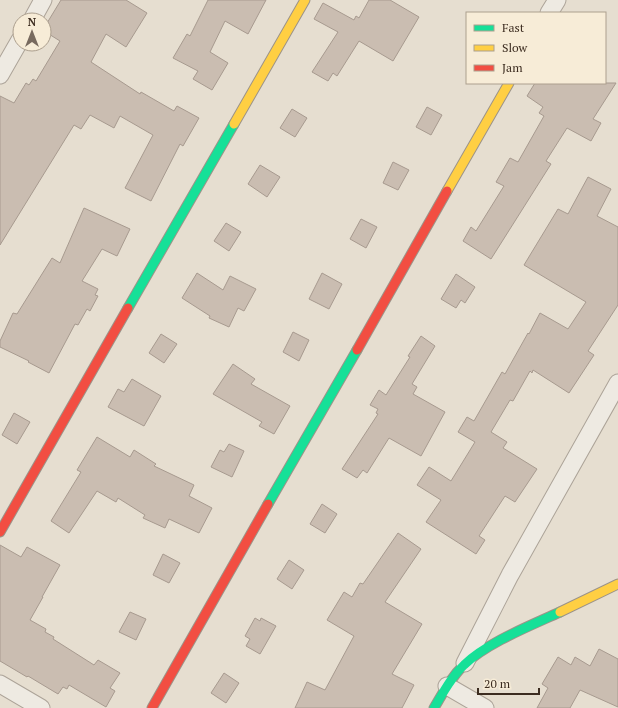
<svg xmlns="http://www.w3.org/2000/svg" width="618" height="708" font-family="'PT Serif',serif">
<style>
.building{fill:#cabdb1;stroke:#a79a8f}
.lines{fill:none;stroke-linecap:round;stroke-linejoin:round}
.street-casing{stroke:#aca398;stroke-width:19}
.fast-casing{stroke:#9c9388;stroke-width:11}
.slow-casing{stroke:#9c9388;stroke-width:11}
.jam-casing{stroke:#9c9388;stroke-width:11}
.street{stroke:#eeeae2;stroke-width:17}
.fast{stroke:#16e098;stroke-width:9}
.slow{stroke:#ffcf43;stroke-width:9}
.jam{stroke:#f24e42;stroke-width:9}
</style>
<rect width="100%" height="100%" fill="#e6ded0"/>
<path class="building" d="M61,0H126L147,13L126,47L106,34L91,62L140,94L141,92L174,111L177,106L199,118L183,146L180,144L151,201L125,188L153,135L120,116L114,128L90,115L81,129L74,125L0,245V96L14,103L26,83L29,85L33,79L36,81L60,41L44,31V28Z
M208,0H266L248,34L225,21L210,52L228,63L212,90L193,79L198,71L173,58L187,34L190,36Z
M369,0H390L419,17L393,61L359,41L337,76L333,73L328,81L312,72L338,32L314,19L323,3L354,20L356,16L359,18Z
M535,83H616L593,119L601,123L591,141L567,128L546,161L551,164L491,259L463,241L471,227L476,231L504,186L496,182L510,158L518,162L544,116L539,113L543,107L527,96Z
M427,107L442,115L431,135L416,127Z
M292,109L307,118L295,137L280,128Z
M393,162L409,170L398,190L383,183Z
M260,165L280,177L267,197L248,184Z
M588,177L611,189L597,216L618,227V305L588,351L594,355L569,393L533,370L532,373L530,371L513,401L510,400L491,432L507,442L503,448L537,469L515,502L505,496L479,536L485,540L476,554L426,522L441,500L417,485L429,467L451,481L475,442L458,432L467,417L474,421L502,372L505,374L528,333L529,334L540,313L568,329L586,302L524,265L558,209L568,214Z
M84,208L130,229L117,256L102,249L82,281L98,289L95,295L98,296L90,311L87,309L78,325L75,324L49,373L28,362L29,361L0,347V341L13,313L17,314L52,258L60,263Z
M361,219L377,227L366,248L350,239Z
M226,223L241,232L229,251L214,241Z
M197,273L223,290L230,276L256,289L244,311L238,308L229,327L209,318L210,316L182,298Z
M322,273L342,284L329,309L309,299Z
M456,274L475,287L465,303L461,300L456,308L441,299Z
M293,332L309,340L299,361L283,352Z
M161,334L177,344L164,363L149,353Z
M421,336L435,346L412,384L417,387L413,394L445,412L421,456L389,438L367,473L363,470L357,478L342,469L378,414L376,413L378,409L370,405L379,390L386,395L410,357L408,356Z
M233,364L255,379L251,384L290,406L274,434L259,426L262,422L213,394Z
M132,379L161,396L144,426L108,407L118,389L124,392Z
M14,413L30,422L17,444L2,435Z
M97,437L130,457L134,450L156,464L154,466L194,485L189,496L212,508L199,533L169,519L165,528L143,518L145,515L118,498L116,502L97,491L69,533L51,521L81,472L77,470Z
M229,444L244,451L232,477L211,467L220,450L224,452Z
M322,504L337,514L325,533L310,524Z
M398,533L421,549L385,602L422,624L392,674L414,685L402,708H295L307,682L325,690L354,636L327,620L344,592L352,597L360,583L363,584Z
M0,545L21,557L27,547L60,565L42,597H43L30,620L46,629L45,632L54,637L53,639L94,665L98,660L120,673L110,688L115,691L106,707L69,685L67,689L63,687L58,694L28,676L27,677L0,661Z
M163,554L180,563L169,583L153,575Z
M289,560L304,570L292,589L277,579Z
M130,612L146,619L136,640L119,632Z
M255,618L260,621L261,618L276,626L260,654L246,646L250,639L245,636Z
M599,649L618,659V707L580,690L570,708H537L548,688L542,684L558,657L571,665L575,657L590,666Z
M224,673L239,683L226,703L211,693Z"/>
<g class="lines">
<g class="street-casing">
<path id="street" d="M549,13L557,0
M32,20L43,0
M0,75L20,40
M465,663L510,575L618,383
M0,684L41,708
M447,686L485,708"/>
</g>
<g class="fast-casing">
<path id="fast" d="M128,308L234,124
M268,504L357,350
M434,708C443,693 451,677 464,665C486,643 532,625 560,612"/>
</g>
<g class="slow-casing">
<path id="slow" d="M234,124L305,0
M447,191L509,83
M560,612L618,584"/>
</g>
<g class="jam-casing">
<path id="jam" d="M357,350L447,191
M0,532L128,308
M152,708L268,504"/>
</g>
<use href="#street" class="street"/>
<use href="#fast" class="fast"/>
<use href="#slow" class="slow"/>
<use href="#jam" class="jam"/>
</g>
<rect x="466" y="12" width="140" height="72" fill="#f7ecd7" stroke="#ac9f8e"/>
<rect x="474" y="25" width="20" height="6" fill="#16e098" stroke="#ac9f8e"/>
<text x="502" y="32" font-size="12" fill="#3c2c20">Fast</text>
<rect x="474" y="45" width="20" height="6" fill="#ffcf43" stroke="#ac9f8e"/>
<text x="502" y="52" font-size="12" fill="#3c2c20">Slow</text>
<rect x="474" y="65" width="20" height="6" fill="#f24e42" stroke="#ac9f8e"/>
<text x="502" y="72" font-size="12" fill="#3c2c20">Jam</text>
<g transform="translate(32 32)"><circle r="19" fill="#f7ecd7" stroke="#ac9f8e"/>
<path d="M0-3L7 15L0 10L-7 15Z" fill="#786a5e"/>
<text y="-6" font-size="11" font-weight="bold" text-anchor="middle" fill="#3c2c20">N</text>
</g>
<path d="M478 688v6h61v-6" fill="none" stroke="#3c2c20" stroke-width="2"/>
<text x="484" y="688" font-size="12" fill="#3c2c20" stroke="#f7ecd7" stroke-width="3" paint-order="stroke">20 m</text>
</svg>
